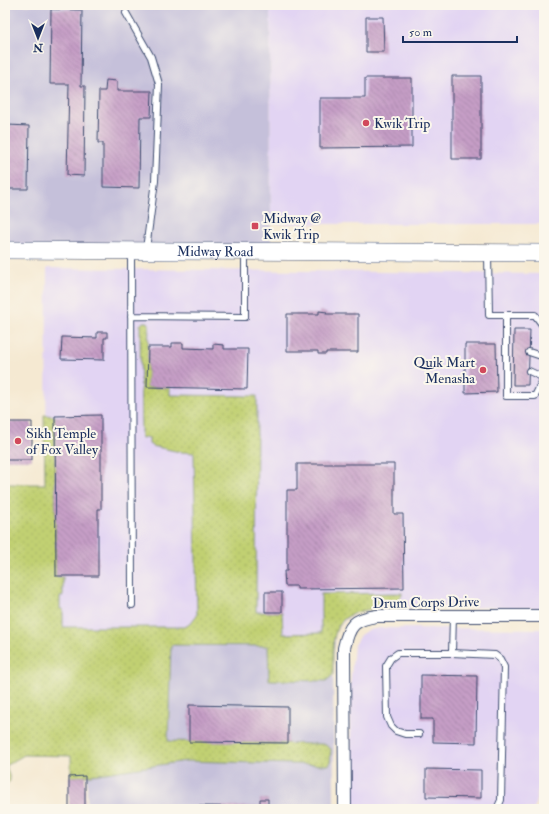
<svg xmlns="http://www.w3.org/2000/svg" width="549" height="814" font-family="'IM FELL Double Pica',serif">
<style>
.built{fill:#e2d4f3}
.industrial{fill:#c5c0da}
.grass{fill:url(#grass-dots);stroke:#6e8068}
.building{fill:url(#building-back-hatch)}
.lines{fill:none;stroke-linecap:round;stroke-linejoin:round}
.service-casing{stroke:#3c4b6f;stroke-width:8}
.minor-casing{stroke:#3c4b6f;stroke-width:14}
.secondary-casing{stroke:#3c4b6f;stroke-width:18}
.service{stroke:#fff;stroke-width:6}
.minor{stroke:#fff;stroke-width:12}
.secondary{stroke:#fff;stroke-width:17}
.poi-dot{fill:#d1495b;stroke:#fbf7ec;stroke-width:1.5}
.labels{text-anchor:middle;stroke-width:4;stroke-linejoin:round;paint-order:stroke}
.poi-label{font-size:14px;fill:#1b2f5e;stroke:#fbf7ec;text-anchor:start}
.street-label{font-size:14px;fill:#1b2f5e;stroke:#fbf7ec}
</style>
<defs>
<pattern id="grass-dots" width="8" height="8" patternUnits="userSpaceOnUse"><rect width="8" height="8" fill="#c1d072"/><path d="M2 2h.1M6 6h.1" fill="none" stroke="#a5b365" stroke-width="1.8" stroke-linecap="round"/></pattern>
<pattern id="building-back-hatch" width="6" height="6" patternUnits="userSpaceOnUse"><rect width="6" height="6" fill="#c69ec6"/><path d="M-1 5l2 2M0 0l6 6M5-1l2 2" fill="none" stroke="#a081a4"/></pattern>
</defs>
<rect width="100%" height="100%" fill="#fbf7ec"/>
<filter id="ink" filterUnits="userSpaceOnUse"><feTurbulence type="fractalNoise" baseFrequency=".025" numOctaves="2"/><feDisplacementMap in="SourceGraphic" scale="8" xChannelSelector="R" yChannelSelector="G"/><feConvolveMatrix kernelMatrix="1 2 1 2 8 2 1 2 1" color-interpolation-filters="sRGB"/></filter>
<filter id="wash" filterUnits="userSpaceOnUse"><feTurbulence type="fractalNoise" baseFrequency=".012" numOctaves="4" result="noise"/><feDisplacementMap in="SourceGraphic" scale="16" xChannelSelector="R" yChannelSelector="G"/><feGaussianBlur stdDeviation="0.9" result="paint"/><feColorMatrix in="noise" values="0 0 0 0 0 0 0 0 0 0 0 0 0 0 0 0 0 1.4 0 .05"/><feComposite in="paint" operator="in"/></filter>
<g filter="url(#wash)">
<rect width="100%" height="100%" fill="#f5e9d2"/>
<path class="built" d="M270,5H544V222L540,224H271Z
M47,268L544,274V608L428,607L367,609L356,613L345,620L338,628L335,634V642L45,639Z
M381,628L544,629V768H543L534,809H352L350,687L354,645L360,635L368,630Z"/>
<path class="industrial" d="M5,5H270L271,251L5,250Z
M88,641L335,642L333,658L334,809H87Z"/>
<path class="grass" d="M143,322H148L149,324L147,387L170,388V395L257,396L256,612H282L283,634L321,633V594L402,593V595L394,608C374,608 341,609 335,634C332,647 333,662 333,675L326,681L269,680L268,646L171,645L168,741L322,744L326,745L331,749L330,764L328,765L186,761L85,776L71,777V756L24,755L7,765C6,771 10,775 10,781L5,786V484H45L44,415L55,416L56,577H63V596L60,597V609H63V627H184C191,625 193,619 197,615L194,453L180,452L152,446L149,444V438L146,437L142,438L141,436L140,325Z"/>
<g id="blocks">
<path class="building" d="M51,9L82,10L81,86H85L84,176L67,175L69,84H50Z
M366,17H383L384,52H366Z
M452,76H481V159H452Z
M365,78H412V147L320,148V98H365Z
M106,80L117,81V91H152L151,117H140L139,188L103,187V143H98L99,91H105Z
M5,115H8V125L29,126L28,189H5Z
M319,311L327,312L326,314H358V352H326V354H318V351H287V314H319Z
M514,330H530L528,385H513Z
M97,332H107V338H104V360L61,359L62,337L97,338Z
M172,343H183V348L213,349V344L224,345V349H248L247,389L147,387L148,347H172Z
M465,344H496L497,392L465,393Z
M101,415V509H98V576H56L55,416Z
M5,422H32V460H5Z
M297,464H394V514H403L404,588L297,589V586H285L284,571H287V490H297Z
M265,592H282V612H265Z
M421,675L477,676L476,743L433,742V719H421Z
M189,705L288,707V743L189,742Z
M426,769L481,770V798L426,797Z
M85,776V809H69V777Z
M260,799H268V809H199V806L260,807Z"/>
</g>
</g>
<g filter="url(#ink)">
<use href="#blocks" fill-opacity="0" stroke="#3c4b6f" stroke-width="1"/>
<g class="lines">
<g class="service-casing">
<path id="service" d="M126,13L151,57L159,84L155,181L146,249
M131,252L132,605
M488,254L489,315H506V396H535L544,378L529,371
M506,315H535L544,327
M131,316L245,317V253
M543,327L544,378
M529,352L544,357
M453,616L452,653L495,655L500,659L504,667L501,800L497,809
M419,734H405L396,731L391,726L387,717L386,666L391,658L398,653H452"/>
</g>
<g class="minor-casing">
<path id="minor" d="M345,809L344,648C349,625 354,619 377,616H544"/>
</g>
<g class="secondary-casing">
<g id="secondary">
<path id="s1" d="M5,250L544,253"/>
</g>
</g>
<use href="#service" class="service"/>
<use href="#minor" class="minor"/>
<use href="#secondary" class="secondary"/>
</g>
</g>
<g class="poi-dot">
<circle cx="366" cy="123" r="4"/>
<rect x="251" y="222" width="8" height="8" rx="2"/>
<circle cx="483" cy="370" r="4"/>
<circle cx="18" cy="441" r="4"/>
</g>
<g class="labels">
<g class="poi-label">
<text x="374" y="128">Kwik Trip</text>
<text x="263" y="223">Midway @<tspan x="263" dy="16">Kwik Trip</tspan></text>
<text x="475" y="367" text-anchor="end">Quik Mart<tspan x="475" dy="16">Menasha</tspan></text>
<text x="26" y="438">Sikh Temple<tspan x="26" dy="16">of Fox Valley</tspan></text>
</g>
<g class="street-label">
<text dy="5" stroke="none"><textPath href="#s1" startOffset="210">Midway Road</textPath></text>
<text transform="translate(426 602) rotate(-1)" y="5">Drum Corps Drive</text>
</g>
</g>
<rect width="549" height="814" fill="none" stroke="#fbf7ec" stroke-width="20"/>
<g transform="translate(38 38) rotate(180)" stroke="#fbf7ec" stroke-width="3" paint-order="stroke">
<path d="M0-3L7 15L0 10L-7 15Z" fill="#1b2f5e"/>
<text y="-6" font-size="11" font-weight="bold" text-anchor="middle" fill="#1b2f5e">N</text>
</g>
<path d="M403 36v6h114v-6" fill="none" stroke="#1b2f5e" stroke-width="2"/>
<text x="409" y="36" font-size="12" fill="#1b2f5e" stroke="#fbf7ec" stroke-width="3" paint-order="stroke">50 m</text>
</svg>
